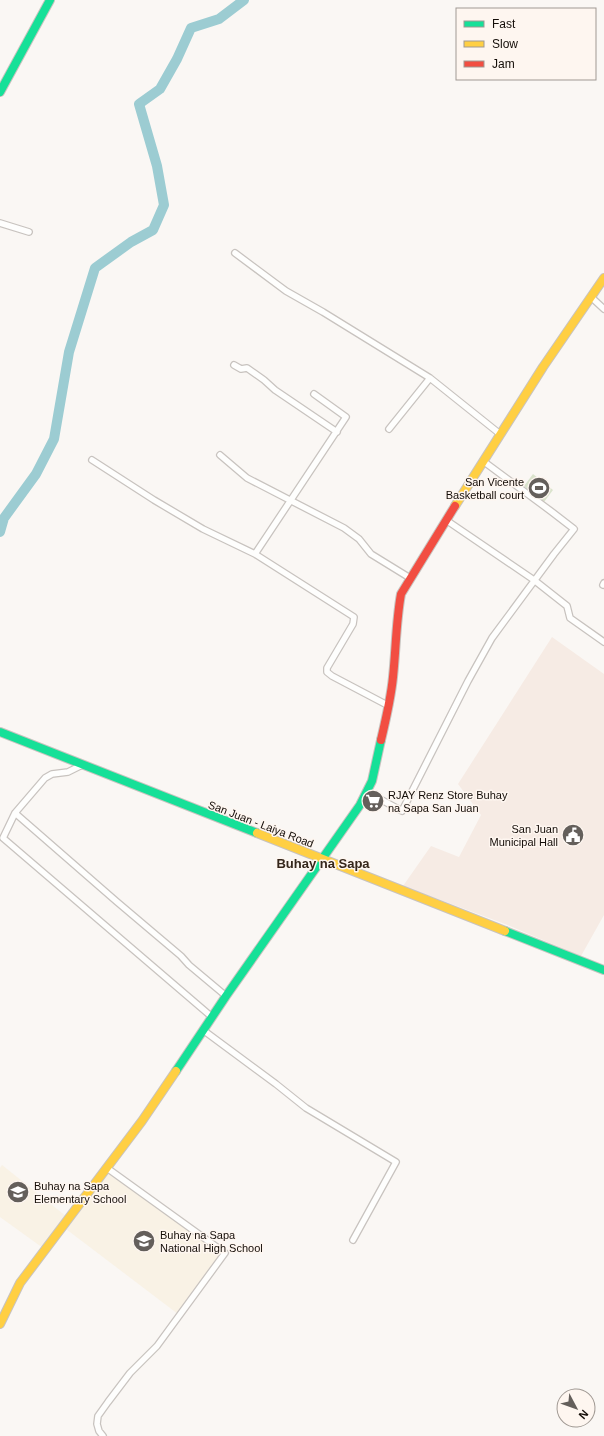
<svg xmlns="http://www.w3.org/2000/svg" width="604" height="1436" font-family="Helvetica,sans-serif">
<style>
.built{fill:#f6ebe4}
.education{fill:#f9f2e5}
.green{fill:#dae3cc}
.lines{fill:none;stroke-linecap:round;stroke-linejoin:round}
.river{stroke:#9cccd2;stroke-width:10}
.street-casing{stroke:#c8c3bf;stroke-width:8}
.fast-casing{stroke:#c8c3bf;stroke-width:10}
.slow-casing{stroke:#c8c3bf;stroke-width:10}
.jam-casing{stroke:#c8c3bf;stroke-width:10}
.street{stroke:#fefefd;stroke-width:5.5}
.fast{stroke:#16e098;stroke-width:8}
.slow{stroke:#ffcf43;stroke-width:8}
.jam{stroke:#f24e42;stroke-width:8}
.labels{text-anchor:middle;stroke-width:3;stroke-linejoin:round;paint-order:stroke}
.poi-label{font-size:11px;fill:#140d08;stroke:#fef6f0;text-anchor:start}
.street-label{font-size:11px;fill:#140d08;stroke:#fef6f0}
.quarter-label{font-size:13px;font-weight:bold;fill:#35261a;stroke:#fef6f0}
</style>
<rect width="100%" height="100%" fill="#faf7f4"/>
<path class="built" d="M552,637L604,674V915L581,956L505,924L403,886L431,846L459,857L481,815L458,784Z"/>
<path class="education" d="M2,1165L67,1217L43,1248L0,1217V1168Z
M109,1172L222,1254L178,1314L66,1229Z"/>
<path class="green" d="M533,474L553,490L544,502L524,486Z"/>
<g class="lines">
<path class="river" d="M0,532L4,518L36,474L54,439L69,352L95,268L131,242L153,230L164,205L157,166L139,104L160,89L177,59L191,28L219,19L244,0"/>
<g class="street-casing">
<path id="street" d="M0,223L29,232
M235,253L286,291L323,312L430,378L500,434
M591,297L604,309
M234,365L241,369L247,368L264,380L275,390L337,432
M389,429L430,378
M220,455L247,478L344,528L359,539L371,554L410,578
M92,460L154,500L203,529L255,554L354,617L353,624L327,668V672L332,676L389,706
M446,520L534,580L567,606L570,618L604,642
M255,554L346,417L314,394
M603,585L604,583
M82,765L68,772L52,774L45,778L15,813L3,838L212,1017
M367,792L402,811L468,681L492,638L554,554L574,529L552,512L483,461
M15,813L116,901L181,956L189,965L226,996
M203,1030L276,1084L306,1108L396,1162L353,1240
M103,1436L99,1431L97,1424L98,1416L108,1402L130,1373L157,1346L225,1253L107,1168"/>
</g>
<g class="fast-casing">
<path id="fast" d="M0,92L50,0
M0,732L257,833
M505,931L604,970
M176,1071L226,996L360,805L372,781L381,740"/>
</g>
<g class="slow-casing">
<path id="slow" d="M455,506L543,367L604,278
M257,833L505,931
M0,1324L20,1283L142,1121L176,1071"/>
</g>
<g class="jam-casing">
<path id="jam" d="M381,740C386,719 391,698 393,677C396,649 396,621 401,594L455,506"/>
</g>
<use href="#street" class="street"/>
<use href="#fast" class="fast"/>
<use href="#slow" class="slow"/>
<use href="#jam" class="jam"/>
</g>
<defs>
<g id="stadium-disc" transform="scale(1.15)"><circle r="9.5" fill="#645f5b" stroke="#fef6f0"/><path d="M0-5a6.5 5 0 1 0 0 10a6.5 5 0 1 0 0-10ZM-3.5-1.8h7v3.6h-7Z" fill="#fff"/></g>
<g id="supermarket-disc" transform="scale(1.15)"><circle r="9.5" fill="#645f5b" stroke="#fef6f0"/><path d="M-6-5.5h2.5l.6 2H6L4.5 2H-2.5L-4.4-4H-6ZM-1.5 3.2a1.3 1.3 0 1 0 .1 0ZM3 3.2a1.3 1.3 0 1 0 .1 0Z" fill="#fff"/></g>
<g id="civic-disc" transform="scale(1.15)"><circle r="9.5" fill="#645f5b" stroke="#fef6f0"/><path d="M-.6-6.5H3V-4.5H.6V-3L4-1V1h2V6H-6V1h2V-1L-.6-3ZM-1.2 2.5V6h2.4V2.5Z" fill="#fff"/></g>
<g id="school-disc" transform="scale(1.15)"><circle r="9.5" fill="#645f5b" stroke="#fef6f0"/><path d="M0-5L7-2L0 1L-7-2ZM-4 1L0 2.5L4 1V4Q0 6-4 4Z" fill="#fff"/></g>
</defs>
<g fill-rule="evenodd">
<use href="#stadium-disc" x="539" y="488"/>
<use href="#supermarket-disc" x="373" y="801"/>
<use href="#civic-disc" x="573" y="835"/>
<use href="#school-disc" x="18" y="1192"/>
<use href="#school-disc" x="144" y="1241"/>
</g>
<g class="labels">
<g class="poi-label">
<text x="524" y="486" text-anchor="end">San Vicente<tspan x="524" dy="13">Basketball court</tspan></text>
<text x="388" y="799">RJAY Renz Store Buhay<tspan x="388" dy="13">na Sapa San Juan</tspan></text>
<text x="558" y="833" text-anchor="end">San Juan<tspan x="558" dy="13">Municipal Hall</tspan></text>
<text x="34" y="1190">Buhay na Sapa<tspan x="34" dy="13">Elementary School</tspan></text>
<text x="160" y="1239">Buhay na Sapa<tspan x="160" dy="13">National High School</tspan></text>
</g>
<g class="street-label">
<text transform="translate(261 824) rotate(21)" y="4">San Juan - Laiya Road</text>
</g>
<g class="quarter-label">
<text x="323" y="868">Buhay na Sapa</text>
</g>
</g>
<rect x="456" y="8" width="140" height="72" fill="#fef6f0" stroke="#a09993"/>
<rect x="464" y="21" width="20" height="6" fill="#16e098" stroke="#a09993"/>
<text x="492" y="28" font-size="12" fill="#140d08">Fast</text>
<rect x="464" y="41" width="20" height="6" fill="#ffcf43" stroke="#a09993"/>
<text x="492" y="48" font-size="12" fill="#140d08">Slow</text>
<rect x="464" y="61" width="20" height="6" fill="#f24e42" stroke="#a09993"/>
<text x="492" y="68" font-size="12" fill="#140d08">Jam</text>
<g transform="translate(576 1408) rotate(131)"><circle r="19" fill="#fef6f0" stroke="#a09993"/>
<path d="M0-3L7 15L0 10L-7 15Z" fill="#645f5b"/>
<text y="-6" font-size="11" font-weight="bold" text-anchor="middle" fill="#140d08">N</text>
</g>
</svg>
